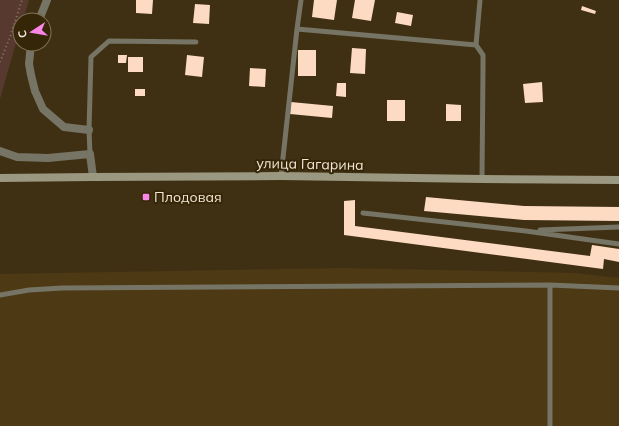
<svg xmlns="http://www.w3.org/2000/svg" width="619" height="426" font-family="Mulish,sans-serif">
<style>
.built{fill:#4d3914}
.green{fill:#58392f}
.building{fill:#fcdbc2}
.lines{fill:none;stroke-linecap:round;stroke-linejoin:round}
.path{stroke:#877961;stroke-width:2;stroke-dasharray:1 3;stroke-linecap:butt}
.service{stroke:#757465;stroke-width:5}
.minor{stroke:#757465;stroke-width:8}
.secondary{stroke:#9a9880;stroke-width:8}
.poi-dot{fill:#fa87e7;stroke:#362608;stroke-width:1.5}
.labels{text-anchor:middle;stroke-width:4;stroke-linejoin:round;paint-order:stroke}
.street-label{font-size:14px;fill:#f1e7d6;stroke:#362608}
.poi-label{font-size:14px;fill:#f1e7d6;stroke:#362608;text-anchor:start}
</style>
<rect width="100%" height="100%" fill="#403013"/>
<path class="built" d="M344,268L575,273L619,278V426H0V274Z"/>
<path class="green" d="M0,0H29L23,20H20V29L0,99Z"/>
<path class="building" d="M136,0H153L152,14L136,13Z
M314,0H337L334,20L312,17Z
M355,0H375L371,21L352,18Z
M195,4L210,5L209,24L193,23Z
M582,6L596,11L595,14L581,10Z
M397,12L413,15L411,26L395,23Z
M352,48L366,49L365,74L350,73Z
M298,50H316V76H298Z
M118,55H127L126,63H118Z
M187,55L204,57L202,77L185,75Z
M128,57H143V72H128Z
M250,68L266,69L265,87L249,86Z
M542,82L543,102L525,103L523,84Z
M337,83H346V97L336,96Z
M135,89H145V96H135Z
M387,100H405V121H387Z
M291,102L333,106L332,118L290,114Z
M446,104L461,105V121H446Z
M426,197L524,206L619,207V221L524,220L424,211Z
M355,200V226L590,256L592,245L619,249V262L604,259L603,269L344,235V201Z"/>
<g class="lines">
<path class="path" d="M0,62L10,37L22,0"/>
<path class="service" d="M480,0L476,45L483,55V68L482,179
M297,29L476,45
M90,154L89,130L91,57L109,41L196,42
M281,176L297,29L301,0
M363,213L526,231L619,244
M540,230L619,227
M550,285V426
M0,295L29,290L62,288L550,285L619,288"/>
<path class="minor" d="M39,20L47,0
M31,44L29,64L31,75L35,91L43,109L64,127L89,130
M0,151L17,157L48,158L90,154L93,177"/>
<path class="secondary" d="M0,178L93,177L281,176L482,179L619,180"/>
</g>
<rect class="poi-dot" x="142" y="193" width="8" height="8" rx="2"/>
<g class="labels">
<g class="street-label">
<text transform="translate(310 164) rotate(1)" y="5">улица Гагарина</text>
</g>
<g class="poi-label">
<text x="154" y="202">Плодовая</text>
</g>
</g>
<g transform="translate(32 32) rotate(258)"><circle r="19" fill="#362608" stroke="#81735a"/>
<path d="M0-3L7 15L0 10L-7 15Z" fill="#fa87e7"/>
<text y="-6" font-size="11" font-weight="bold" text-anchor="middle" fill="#f1e7d6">С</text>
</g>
</svg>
